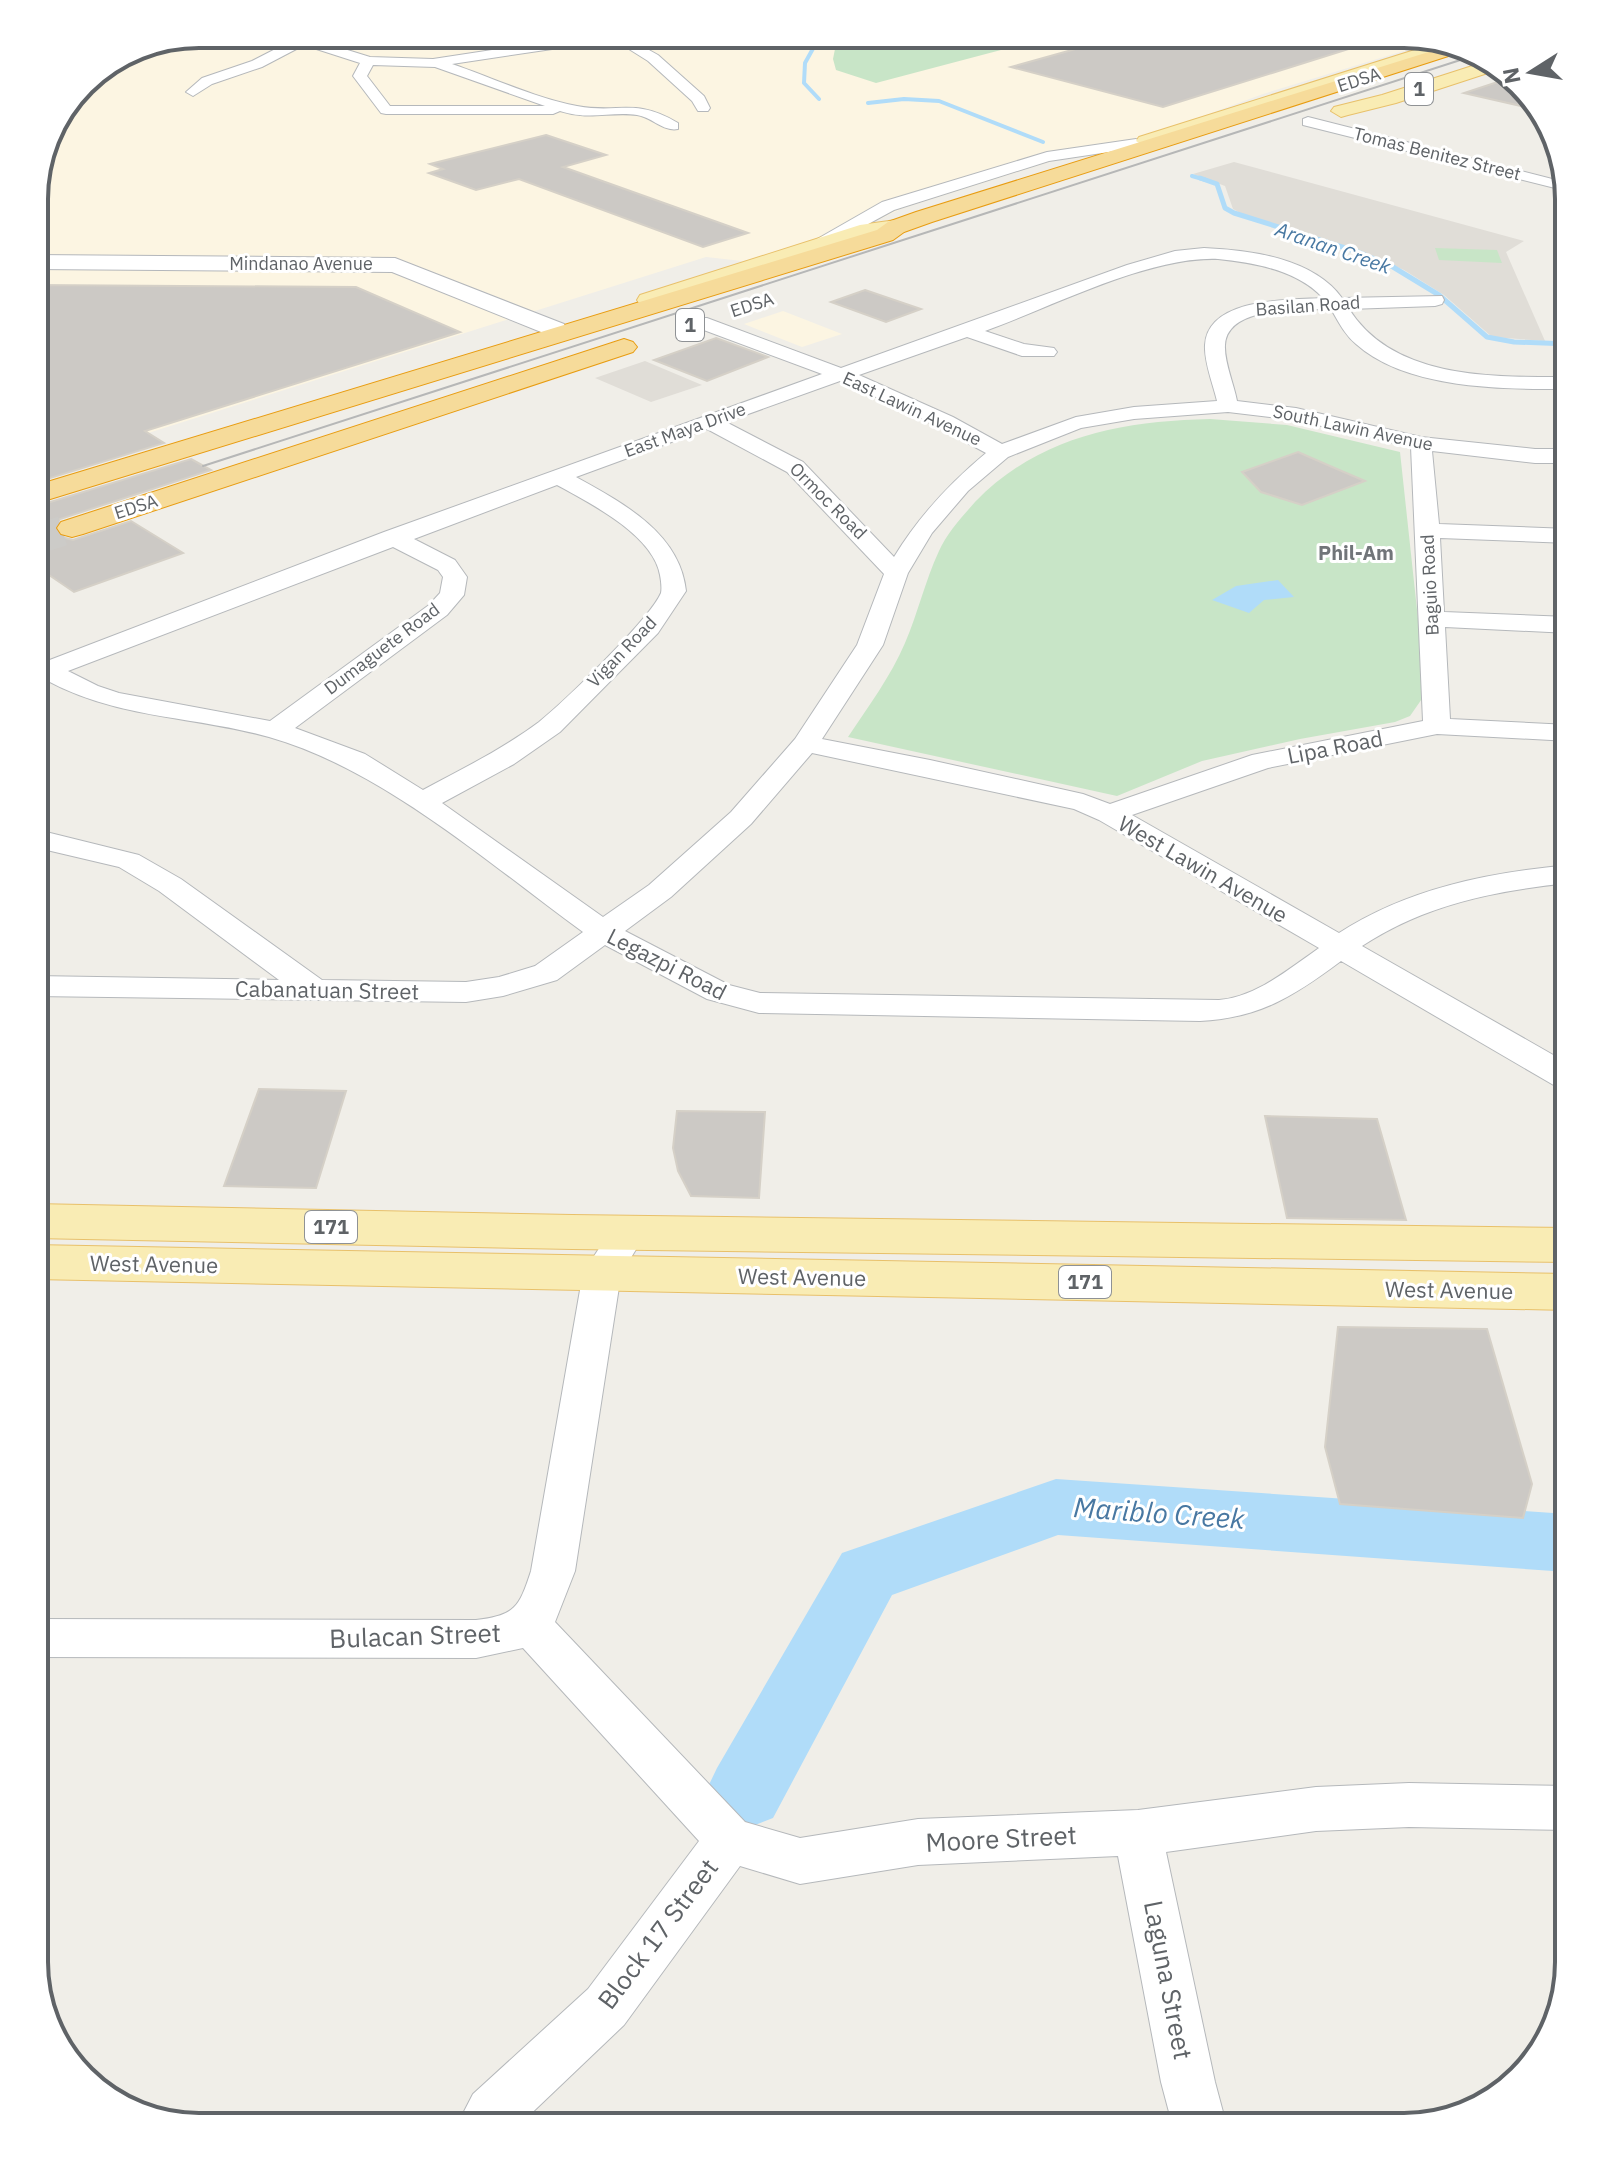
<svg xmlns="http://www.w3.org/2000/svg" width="1603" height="2161" font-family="'IBM Plex Sans',sans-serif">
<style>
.commercial{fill:#fcf5e2}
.education{fill:#e0ddd7}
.green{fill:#c8e5c7}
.water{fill:#b0dcf9}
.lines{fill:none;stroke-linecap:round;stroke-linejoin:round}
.stream-far1{stroke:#b0dcf9;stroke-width:4}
.stream{stroke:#b0dcf9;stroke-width:5}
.river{fill:#b0dcf9;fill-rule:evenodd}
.building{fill:#ccc9c5;stroke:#d5d0c7;stroke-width:2}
.highway-tunnel{stroke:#cccbc8;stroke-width:30;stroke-dasharray:30 15;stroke-linecap:butt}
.street-casing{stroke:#b5b8bb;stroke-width:2}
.secondary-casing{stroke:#b4b7bb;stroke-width:2}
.primary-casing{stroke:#e8c06a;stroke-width:2}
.highway-casing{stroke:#e89c11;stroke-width:2}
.street{fill:#fff;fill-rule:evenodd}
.secondary{fill:#fff;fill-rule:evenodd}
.primary{fill:#f9ecb4;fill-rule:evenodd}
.highway{fill:#f6db9a;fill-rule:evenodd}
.tram{stroke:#b6b7b7;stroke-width:2}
.labels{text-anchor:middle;stroke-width:6;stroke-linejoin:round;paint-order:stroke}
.far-street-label{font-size:18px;fill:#5f6367;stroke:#fff}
.shield{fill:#fff;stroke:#8f9295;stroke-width:2}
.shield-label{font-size:20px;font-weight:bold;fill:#5f6367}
.far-water-label{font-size:20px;font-style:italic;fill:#4878a2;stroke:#fff}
.far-neighbourhood-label{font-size:20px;font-weight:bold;fill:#717579;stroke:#fff}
.street-label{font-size:22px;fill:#5f6367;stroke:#fff}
.near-street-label{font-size:26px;fill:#5f6367;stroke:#fff}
.near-water-label{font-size:28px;font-style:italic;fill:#4878a2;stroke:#fff}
.rim{fill:none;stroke:#5f6367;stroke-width:4}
</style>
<rect width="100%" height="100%" fill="#f0eee8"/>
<path class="commercial" d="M199,34H1415L1436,41L1263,94L1165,130L1079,157L1056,160L901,209L876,221L763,257L742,261L706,257L34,469V187L51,125L90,75L136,46Z
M783,311L842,334L802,347L744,324Z"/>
<path class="education" d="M1234,162L1524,241L1506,252L1545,341L1492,337L1444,295L1404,270L1364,252L1244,215L1233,209L1225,186L1193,174Z
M645,361L702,385L651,402L595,378Z"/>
<path class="green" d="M838,34H1062L876,83L836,70L833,59Z
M1435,248L1497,250L1502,263L1439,260Z
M1210,419L1287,425L1400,452L1426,693L1410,716L1395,722L1300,739L1202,761L1117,796L848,737C868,707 891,676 905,643C918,613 925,581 939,551C947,533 962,517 975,502C1039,436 1122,421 1210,419Z"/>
<path class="water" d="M1278,580L1294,597L1264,600L1249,613L1212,600L1236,586Z"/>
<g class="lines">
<path class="stream-far1" d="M812,34L815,45L805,63L804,83L819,99
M868,103L904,99L939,101L1043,142
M1192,176L1206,180"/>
<path class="stream" d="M1200,178L1217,184L1225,208L1234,213L1358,252L1393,267L1439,295L1487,337L1514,342L1569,344"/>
<path class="river" d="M1056,1479L1553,1513L1569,1510V1568L1553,1571L1058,1535L892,1595L773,1818L745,1829L717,1818L705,1793L717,1768L842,1553Z"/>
</g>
<path class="building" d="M1129,34H1291L1352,48L1163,107L1011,67Z
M1510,78L1543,111L1464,93Z
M546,135L606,155L563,167L748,233L703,247L519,179L476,190L429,173L443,169L430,164Z
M34,285L356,287L460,332L145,431L164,443L34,483Z
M865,290L921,309L886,322L831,302Z
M716,338L768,357L707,381L654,360Z
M1298,452L1330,466L1365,481L1302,505L1261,492L1242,472Z
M191,459L211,470L60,519L54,526L58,536L73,540L131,521L183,553L74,592L49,575L34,580V507Z
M259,1089L346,1091L316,1188L224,1186Z
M677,1111L765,1112L759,1198L691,1196L678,1171L673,1148Z
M1265,1116L1377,1119L1406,1220L1287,1218Z
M1338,1327L1487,1329L1532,1484L1523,1518L1340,1504L1325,1447Z"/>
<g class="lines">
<path class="highway-tunnel" d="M34,540L72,528"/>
<g class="street-casing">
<path id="street" d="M273,34H296L370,57L433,59L552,41L624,36L658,55L704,96L710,108L708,111H698L692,101L648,61L621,44L552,49L452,64C493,78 535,98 577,106C620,114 635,97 678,123V129C663,132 652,117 637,115C610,111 591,121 560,111L553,114H386L381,113L353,76L360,63L304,45L262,67L212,84L193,96L186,92L202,78L252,61L291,41ZM373,65L435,67L545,106H390L367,76Z
M1308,117L1564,182L1567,191L1303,125V119Z
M1136,139L1144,144L1142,147L1049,161L894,210L813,254L807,255L798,250L882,202L1047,152Z
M1204,248C1250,250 1313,258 1342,298L1442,296L1444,300L1442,304L1435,306L1349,309C1394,380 1494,377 1569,377V389C1505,389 1407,390 1356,344C1345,335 1338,321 1331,309C1303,310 1227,305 1225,345C1224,362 1234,384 1237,401L1296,408L1421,437L1535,449H1569V463H1535L1432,451L1439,524L1569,529V543L1440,538L1444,612L1569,617V633L1445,627L1450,719L1569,725V741L1437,734L1268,768L1132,815L1339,933C1409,888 1487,873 1569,865V883C1494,891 1426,904 1362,946L1569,1064V1090L1557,1087L1341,961C1294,996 1260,1018 1200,1021L759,1013L707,999L605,945L557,980L503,996L466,1002L34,996V976L279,980L159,891L119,867L34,847V829L139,855L181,879L322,980L466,982L499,977L535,966L583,932C488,863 382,769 269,737C190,715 121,720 46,680L34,683V666L384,532L822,374L693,326L690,322L693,318H707L841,368L1127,265L1175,251ZM1218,259C1255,263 1297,270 1323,298C1290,300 1208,297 1205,345C1204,362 1213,384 1217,401L1134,407L1076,417L1002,444L953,417L859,375L967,337L1022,356H1054L1057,352L1054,348L1024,344L985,331C1052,307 1149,256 1218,259ZM840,381L910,412L986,453C949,484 919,516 894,557L803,462L726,422ZM1228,412L1296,420L1411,447L1423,721L1252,755L1110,804L1083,794L930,760L822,739L883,645L908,573L932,533L968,491L1008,457L1081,428L1134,419ZM707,429L787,472L884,574L857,645L795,739L731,812L649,885L603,917L442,803L514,764L560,732L658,633L686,591C680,533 623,503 576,477ZM557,485C590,503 653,535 660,575C661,580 662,588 661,593C650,619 564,702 539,722C503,749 462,769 423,790L365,754L295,728L447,615L464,595L467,577L455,560L414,539ZM393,547L438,570L443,577L440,593L429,605L270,721L119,693L98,686L68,671ZM812,753L1074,809L1099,820L1319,948C1289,969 1256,997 1219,1000L760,993L729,985L625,931L671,897L751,824Z
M628,1220L641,1224L646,1233L621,1274L575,1571L555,1622L745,1822L800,1838L918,1819L1138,1810L1316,1787L1409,1783L1569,1786V1830L1409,1827L1316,1831L1166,1852L1215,2082L1227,2127H1173L1161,2082L1118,1856L918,1865L800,1884L740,1866L624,2025L517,2127H456L473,2094L588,1989L699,1841L523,1648L476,1658L34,1657V1619L476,1620C515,1615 519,1608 531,1571L583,1273L615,1224Z"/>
</g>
<g class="secondary-casing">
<path id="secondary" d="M34,255L395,258L564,324L567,329L564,334H546L392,272L34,269Z"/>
</g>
<g class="primary-casing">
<path id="primary" d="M1440,42L1456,47L1153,145L1146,147L1136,141L1139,137Z
M1491,60L1500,69L1396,103L1348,115L1341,117L1331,111L1334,107L1382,95Z
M896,220L907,227L904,232L871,236L658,305H640L637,300L640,295L860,225Z
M34,1204L572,1215L1569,1228V1262L572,1249L34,1238Z
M34,1245L1569,1274V1310L34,1279Z"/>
</g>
<g class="highway-casing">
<path id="highway" d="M1451,45L1467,50L932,222L904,232L893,240L34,504V486L877,230L888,222L916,212Z
M624,339L633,342L637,347L633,352L83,534L72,537L61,534L57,528L61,522Z"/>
</g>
<use href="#street" class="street"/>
<use href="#secondary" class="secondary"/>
<use href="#primary" class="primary"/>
<use href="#highway" class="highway"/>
<path class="tram" d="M203,466L1479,54"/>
</g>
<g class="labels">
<g class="far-street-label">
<text transform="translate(1359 80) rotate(-18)" y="6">EDSA</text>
<text transform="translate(1437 154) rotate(14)" y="6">Tomas Benitez Street</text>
<text x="301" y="270">Mindanao Avenue</text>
<text transform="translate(752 305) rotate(-18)" y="6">EDSA</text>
<text transform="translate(1308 306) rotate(-4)" y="6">Basilan Road</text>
<text transform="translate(912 409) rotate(25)" y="6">East Lawin Avenue</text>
<text transform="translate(1353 428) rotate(12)" y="6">South Lawin Avenue</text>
<text transform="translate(685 430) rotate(-20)" y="6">East Maya Drive</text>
<text transform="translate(828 501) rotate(45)" y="6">Ormoc Road</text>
<text transform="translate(136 507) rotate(-18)" y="6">EDSA</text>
<text transform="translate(1430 585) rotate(-93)" y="6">Baguio Road</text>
<text transform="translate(382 649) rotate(-37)" y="6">Dumaguete Road</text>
<text transform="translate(622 652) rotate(-46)" y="6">Vigan Road</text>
</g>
<g class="shield">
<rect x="1405" y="73" width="28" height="32" rx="6"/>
<rect x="676" y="309" width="28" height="32" rx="6"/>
<rect x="305" y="1211" width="52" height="32" rx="6"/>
<rect x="1059" y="1266" width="52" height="32" rx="6"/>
</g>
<g class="shield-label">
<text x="1419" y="96">1</text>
<text x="690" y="332">1</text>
<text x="331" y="1234">171</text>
<text x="1085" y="1289">171</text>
</g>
<g class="far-water-label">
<text transform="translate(1333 248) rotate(19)" y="7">Aranan Creek</text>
</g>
<g class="far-neighbourhood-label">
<text x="1356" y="560">Phil-Am</text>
</g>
<g class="street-label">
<text transform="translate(1335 747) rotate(-11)" y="8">Lipa Road</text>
<text transform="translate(1203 869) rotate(30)" y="8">West Lawin Avenue</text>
<text transform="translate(667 964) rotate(27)" y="8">Legazpi Road</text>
<text transform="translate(327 990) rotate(1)" y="8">Cabanatuan Street</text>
<text transform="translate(154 1264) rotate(1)" y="8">West Avenue</text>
<text transform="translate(802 1277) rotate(1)" y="8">West Avenue</text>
<text transform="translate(1449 1290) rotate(1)" y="8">West Avenue</text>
</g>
<g class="near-street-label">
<text transform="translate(415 1636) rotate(-2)" y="9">Bulacan Street</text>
<text transform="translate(1001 1839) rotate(-3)" y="9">Moore Street</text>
<text transform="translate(658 1934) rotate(-53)" y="9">Block 17 Street</text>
<text transform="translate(1168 1980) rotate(79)" y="9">Laguna Street</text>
</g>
<g class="near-water-label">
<text transform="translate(1159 1513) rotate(4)" y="10">Mariblo Creek</text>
</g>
</g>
<path d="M0 0H1603V2161H0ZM199 48H1404A151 151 0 0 1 1555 199V1962A151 151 0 0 1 1404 2113H199A151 151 0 0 1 48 1962V199A151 151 0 0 1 199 48Z" fill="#fff" fill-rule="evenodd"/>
<path class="rim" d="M199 48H1404A151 151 0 0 1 1555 199V1962A151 151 0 0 1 1404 2113H199A151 151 0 0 1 48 1962V199A151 151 0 0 1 199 48Z"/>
<g transform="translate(1531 72) rotate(259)" stroke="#ffffff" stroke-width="6" paint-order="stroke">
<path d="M0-6L14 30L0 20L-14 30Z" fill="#5f6367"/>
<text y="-12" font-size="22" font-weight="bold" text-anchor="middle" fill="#5f6367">N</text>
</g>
</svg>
